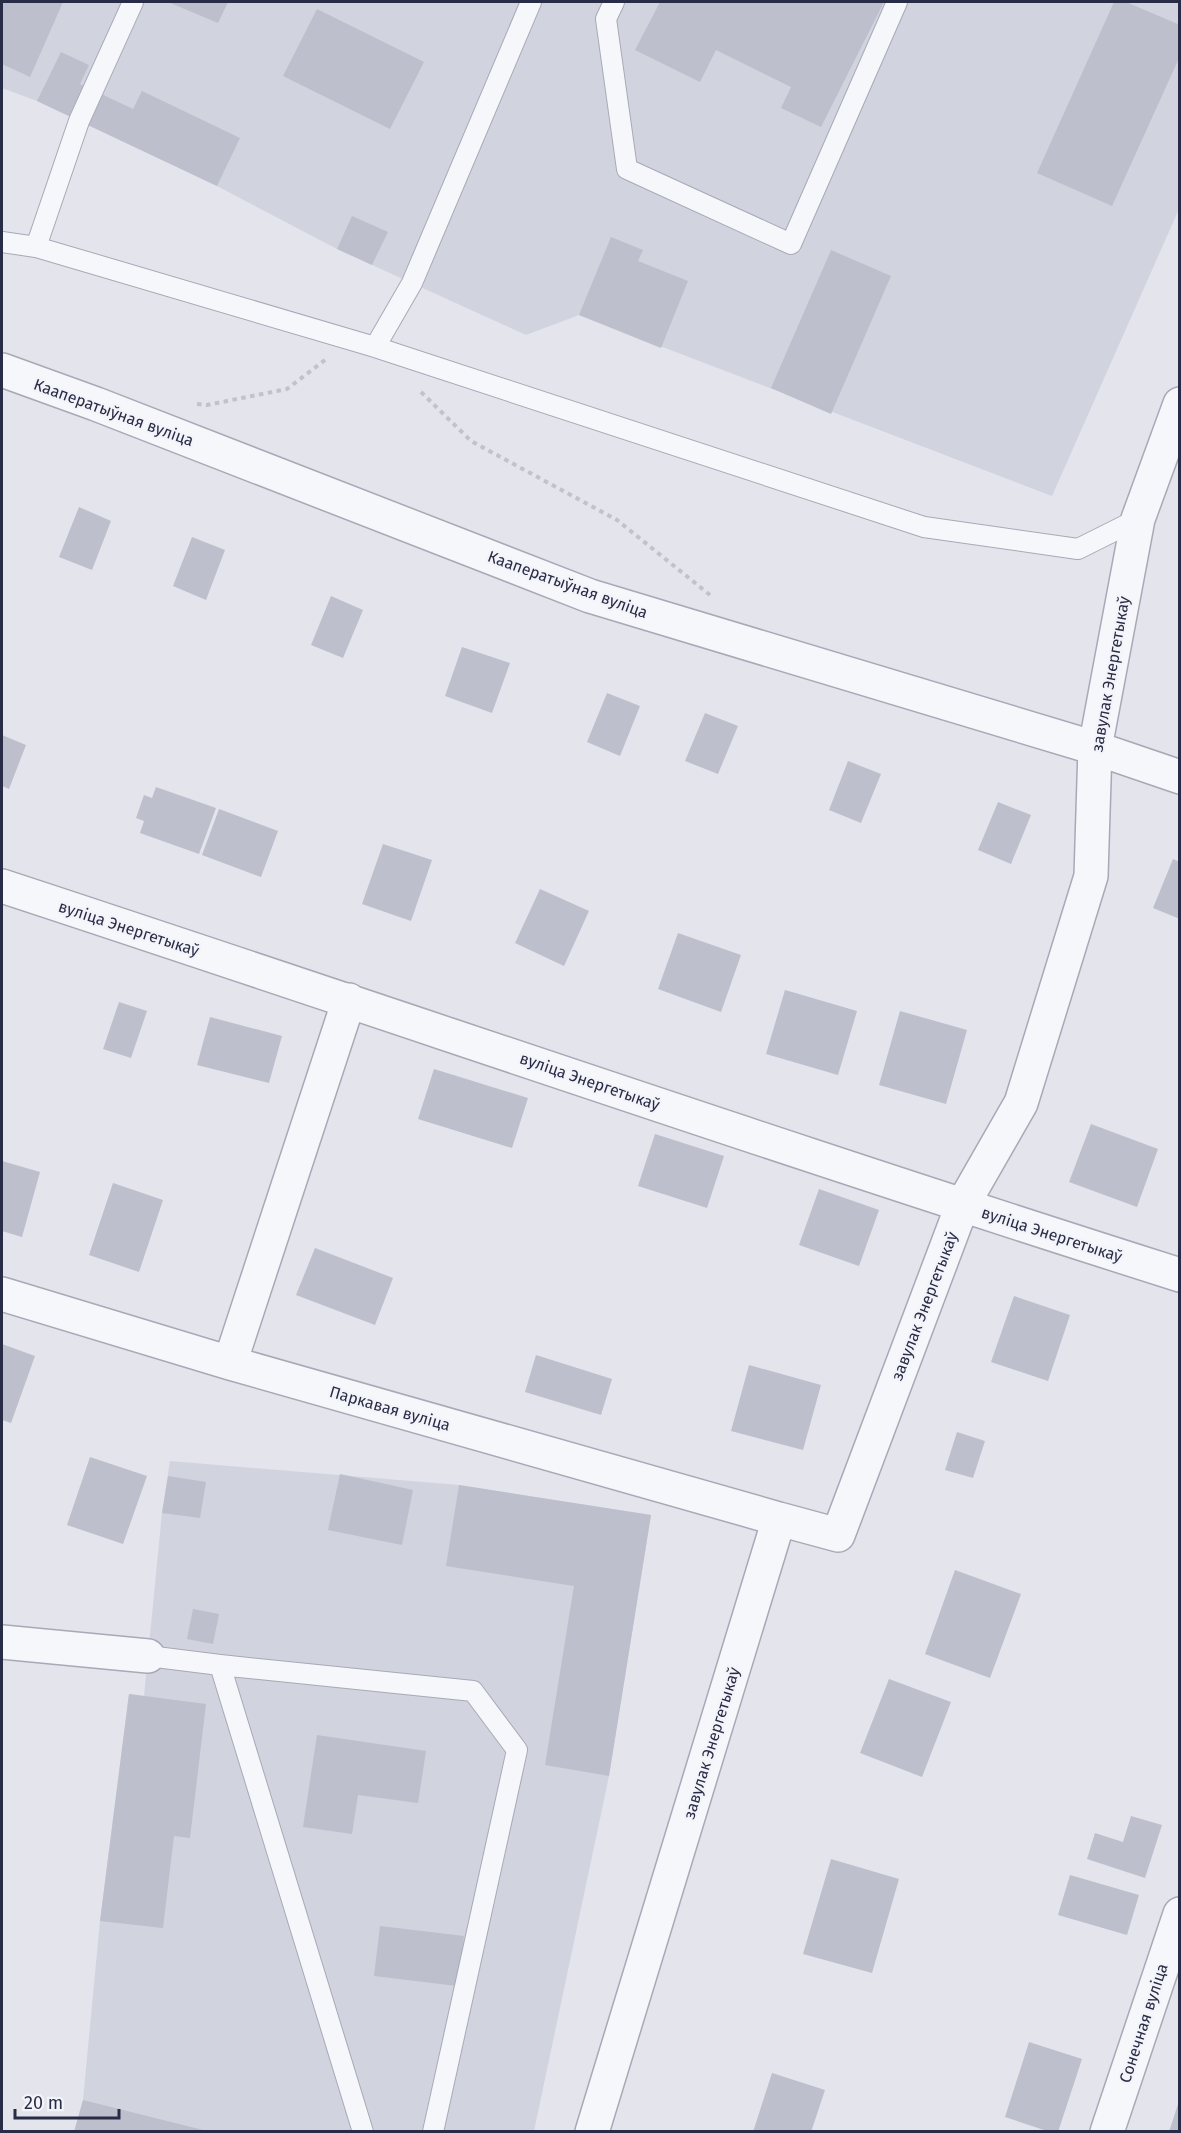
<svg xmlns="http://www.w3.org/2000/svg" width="1181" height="2133" font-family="'Fira Sans',sans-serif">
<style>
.built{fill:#d1d3de}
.building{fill:#bdbfcc}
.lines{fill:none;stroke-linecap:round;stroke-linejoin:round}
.service-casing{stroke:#a7a9b7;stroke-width:22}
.minor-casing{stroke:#a7a9b7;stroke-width:36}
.path{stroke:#c1c2cb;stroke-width:4;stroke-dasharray:4.5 4.5;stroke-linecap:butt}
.service{stroke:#f6f7fa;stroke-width:20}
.minor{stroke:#f6f7fa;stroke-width:33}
.labels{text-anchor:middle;stroke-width:4.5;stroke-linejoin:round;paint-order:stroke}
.street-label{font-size:16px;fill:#292c46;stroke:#f3f4f9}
</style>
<rect width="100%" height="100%" fill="#e3e4ec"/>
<path class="built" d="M2,2H1179V209L1052,496L579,315L526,335L337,249L217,186L37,101L2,88Z
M170,1461L459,1485L651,1515L609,1776L534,2131L74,2132L83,2100L100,1921L129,1694L144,1696L162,1513Z"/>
<path class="building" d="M2,2H63L30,77L2,64Z
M168,2H228L218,23Z
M660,2H884L821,127L781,108L791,87L716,50L700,82L635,50Z
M1114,2H1126L1180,25V56L1112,206L1037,173Z
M317,9L424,62L390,129L283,76Z
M61,52L89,65L80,84L133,109L142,91L240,138L217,186L37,101Z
M352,216L388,232L372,265L337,249Z
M611,237L643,250L638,261L688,281L661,348L579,315Z
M831,250L891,276L831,414L771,388Z
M79,507L111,521L92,570L59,557Z
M192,537L225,550L206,600L173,586Z
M331,596L363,610L343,658L311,645Z
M462,647L510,663L492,713L445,696Z
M607,693L640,706L620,756L587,742Z
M705,713L738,726L718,774L685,761Z
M2,735L26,745L9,789L2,786Z
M848,761L881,774L861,823L829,810Z
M156,787L216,808L199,854L140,833L144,821L136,818L144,795L152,798Z
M998,802L1031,815L1011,864L978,850Z
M219,809L278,831L261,877L202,855Z
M383,844L432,860L411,921L362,904Z
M1173,859L1180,862V919L1153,908Z
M540,889L589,911L564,966L515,943Z
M678,933L741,955L721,1012L658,989Z
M785,990L857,1011L838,1075L766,1054Z
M119,1002L147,1011L131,1058L103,1049Z
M900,1011L967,1030L946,1104L879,1085Z
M210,1017L282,1036L269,1083L197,1065Z
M434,1069L528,1098L512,1148L418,1119Z
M1091,1124L1158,1149L1137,1207L1069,1182Z
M655,1134L724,1156L707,1208L638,1186Z
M2,1161L40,1172L22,1237L2,1231Z
M113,1183L163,1200L139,1272L89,1255Z
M819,1189L879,1210L859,1266L799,1245Z
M315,1248L393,1278L375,1325L296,1295Z
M1014,1296L1070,1315L1048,1381L991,1362Z
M2,1344L35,1356L11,1423L2,1420Z
M536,1355L612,1379L601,1415L525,1392Z
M749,1365L821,1385L803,1450L731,1431Z
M957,1432L985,1441L973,1478L945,1470Z
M90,1457L147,1476L123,1544L67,1525Z
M340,1474L413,1490L402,1545L328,1530Z
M168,1476L206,1482L200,1518L162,1513Z
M459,1485L651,1515L609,1776L545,1765L574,1586L446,1566Z
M955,1570L1021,1594L990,1678L925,1654Z
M193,1609L219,1614L213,1644L187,1639Z
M889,1679L951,1702L922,1777L860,1753Z
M129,1694L206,1704L190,1838L174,1836L163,1928L100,1921Z
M317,1735L426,1751L418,1803L358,1795L352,1834L303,1827Z
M1131,1816L1162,1825L1145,1878L1087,1859L1095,1833L1123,1842Z
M831,1859L899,1879L872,1973L803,1954Z
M1070,1875L1139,1895L1127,1935L1058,1915Z
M380,1926L464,1936L457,1986L374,1976Z
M1029,2042L1082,2059L1058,2132H1050L1005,2117Z
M772,2073L825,2090L811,2132H753Z
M83,2100L207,2131V2132H74Z
M1179,2101L1180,2132H1169Z"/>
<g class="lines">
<g class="service-casing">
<path id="service" d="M614,2L606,19L627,169L791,244L897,2
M2,242L36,247L79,121L133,2
M36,247L375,347L924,527L1078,549L1138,519
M375,347L412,283L531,2
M148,1656L220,1665L473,1691L517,1750L433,2132
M220,1665L363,2132"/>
</g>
<g class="minor-casing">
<path id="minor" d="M2,370L96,404L590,596L1095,748L1180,777
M2,886C395,1015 785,1150 1180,1275
M2,1294L230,1363L779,1519
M230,1363L349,1000
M2,1642L148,1656
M592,2132L779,1519L838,1535L962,1206L1021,1103L1091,876L1095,748L1138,519L1180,404
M1107,2132L1180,1914"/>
</g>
<path class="path" d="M421,392L471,441L617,520L710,595
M197,404L207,405L287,389L325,360"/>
<use href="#service" class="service"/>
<use href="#minor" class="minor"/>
</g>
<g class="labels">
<g class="street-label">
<text transform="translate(114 412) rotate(20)" y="6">Кааператыўная вуліца</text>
<text transform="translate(568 584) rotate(20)" y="6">Кааператыўная вуліца</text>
<text transform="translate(1110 674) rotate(-80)" y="6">завулак Энергетыкаў</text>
<text transform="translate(129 928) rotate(18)" y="6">вуліца Энергетыкаў</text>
<text transform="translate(590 1081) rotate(19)" y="6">вуліца Энергетыкаў</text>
<text transform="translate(1052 1234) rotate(18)" y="6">вуліца Энергетыкаў</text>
<text transform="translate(924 1306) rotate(-69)" y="6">завулак Энергетыкаў</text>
<text transform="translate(390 1408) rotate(16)" y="6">Паркавая вуліца</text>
<text transform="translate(711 1743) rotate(-73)" y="6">завулак Энергетыкаў</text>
<text transform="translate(1143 2023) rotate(-72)" y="6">Сонечная вуліца</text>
</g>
</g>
<rect width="1181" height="2133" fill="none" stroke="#292c46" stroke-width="6"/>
<path d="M15 2109v9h104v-9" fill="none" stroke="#292c46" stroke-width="3"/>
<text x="24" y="2109" font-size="18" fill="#292c46" stroke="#f3f4f9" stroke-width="4.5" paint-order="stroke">20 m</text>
</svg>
